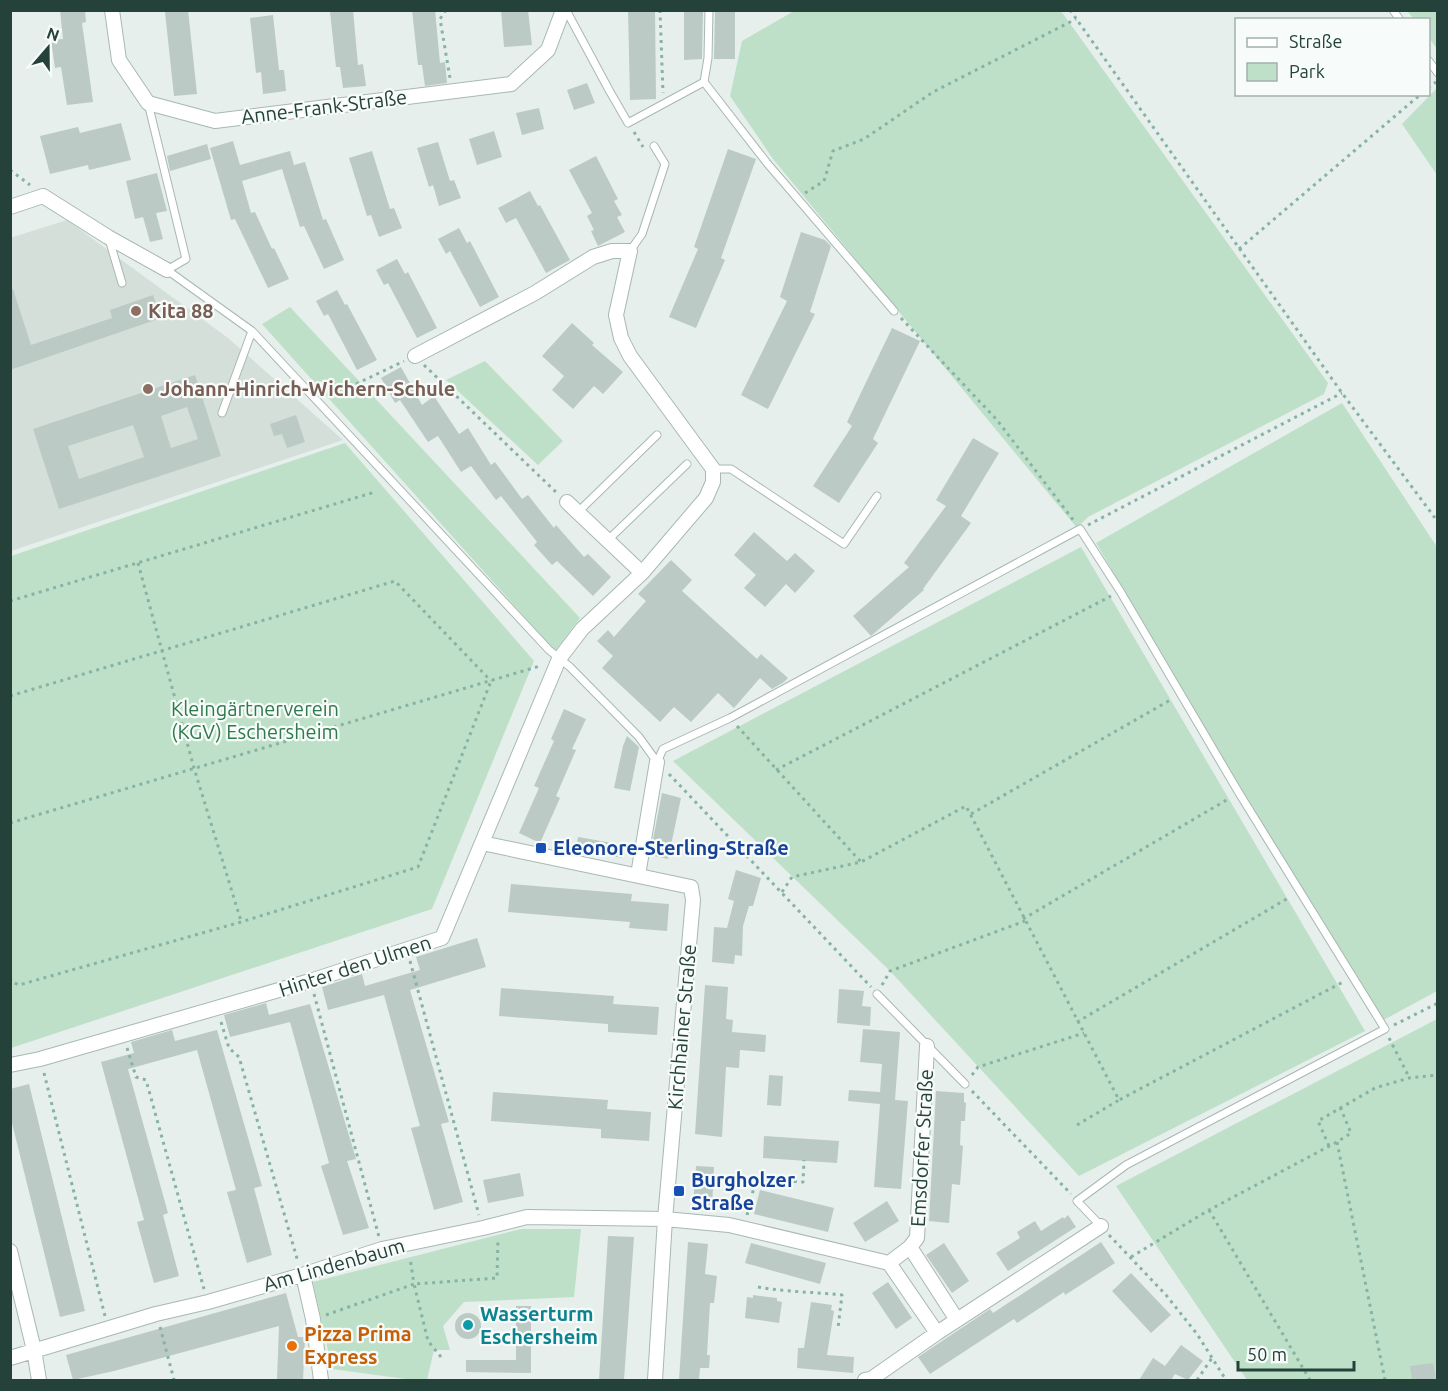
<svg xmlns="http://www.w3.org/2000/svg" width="1448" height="1391" font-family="Ubuntu,sans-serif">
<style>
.built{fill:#d4dfda}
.green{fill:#bfe0c8}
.building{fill:#bbcac4;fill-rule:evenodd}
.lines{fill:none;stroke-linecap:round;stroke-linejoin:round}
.lane-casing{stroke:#a8b8b2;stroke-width:9}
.street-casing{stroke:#a8b8b2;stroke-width:16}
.path{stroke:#86b3a5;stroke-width:3;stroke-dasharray:3 4.5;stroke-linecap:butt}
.lane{stroke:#fff;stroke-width:7}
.street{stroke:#fff;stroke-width:14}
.education-dot{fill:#8d6e63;stroke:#f7fbf9;stroke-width:2}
.transit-dot{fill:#1a4fb4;stroke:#f7fbf9;stroke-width:2}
.culture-dot{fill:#0f9aa8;stroke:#f7fbf9;stroke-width:2}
.food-dot{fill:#e8710a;stroke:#f7fbf9;stroke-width:2}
.labels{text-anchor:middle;stroke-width:4.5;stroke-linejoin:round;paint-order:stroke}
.street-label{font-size:20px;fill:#24423a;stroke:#f7fbf9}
.education-label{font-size:20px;font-weight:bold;fill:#785e54;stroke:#f7fbf9;text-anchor:start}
.park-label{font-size:20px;fill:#2d7a4b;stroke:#f7fbf9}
.transit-label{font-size:20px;font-weight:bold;fill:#164399;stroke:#f7fbf9;text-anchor:start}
.culture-label{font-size:20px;font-weight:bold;fill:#0d838f;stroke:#f7fbf9;text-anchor:start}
.food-label{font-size:20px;font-weight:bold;fill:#c56008;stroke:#f7fbf9;text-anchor:start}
</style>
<rect width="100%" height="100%" fill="#e6efeb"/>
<path class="built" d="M67,220L228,338L343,440L11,551L10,238Z"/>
<path class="green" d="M794,11H1061L1328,383L1324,394L1088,517L1077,528L773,159L730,96L742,41Z
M1407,11H1437V49L1429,38L1428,20L1414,19Z
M1437,88V175L1402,124Z
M290,307L580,618L555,651L262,324Z
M485,361L563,441L538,465L446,380Z
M1342,403L1437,547V991L1378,1023L1096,543Z
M345,443L534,661L432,909L11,1048V556Z
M1081,547L1365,1031L1079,1176L890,971L673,761Z
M1437,1019V1380H1247L1116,1186Z
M521,1229H581L574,1297L464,1302L443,1326L450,1350H434L427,1380H413L332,1369L313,1282Z"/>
<path class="building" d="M60,10H85L86,22L82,23L93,102L67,105L61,67L55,68L51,40L63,39Z
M188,10L197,94L174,96L165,12Z
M353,10L358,65L363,64L366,86L343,88L340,67H336L330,12Z
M412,10H435L440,63L445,62L447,83L425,86L422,65H418Z
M501,10H528L532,45L504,47Z
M628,10H655L656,99L630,100Z
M684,10H703L702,59L684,60Z
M715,10H735V59H714Z
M273,15L279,70H284L286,91L263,94L261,72L256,73L250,18Z
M587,83L595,103L574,110L567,90Z
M539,108L544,129L522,135L516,113Z
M121,123L131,160L89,170L88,165L50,174L40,136L78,127L80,133Z
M494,131L502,157L477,165L469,139Z
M233,141L240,165L290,151L294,165L305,162L323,220L326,219L344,260L324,269L304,226L300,227L282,169L242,181L251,213L255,212L272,249L274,248L289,279L268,288L235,219L231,220L210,148Z
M438,142L450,181L454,180L461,198L439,206L433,185L429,187L417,148Z
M207,144L211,159L170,171L167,156Z
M728,149L756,159L721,258L725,260L696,328L669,317L698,249L694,247Z
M372,151L390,209L394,208L402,228L379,237L371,215L367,216L349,158Z
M596,156L618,199L614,201L622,215L617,217L625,232L598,246L591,231L594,230L587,216L592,213L569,170Z
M157,173L167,211L156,213L163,239L150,242L143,217L135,219L126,181Z
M530,191L538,206L540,205L570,260L546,273L516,218L506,223L498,208Z
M459,228L467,243L470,241L499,297L480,307L450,251L446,254L438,239Z
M801,232L825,240L831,246L810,312L815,314L768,409L741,395L787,301L780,297Z
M397,259L405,274L408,272L437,328L417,338L388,283L384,285L376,270Z
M10,289H13L31,345L112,318L110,310L153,295L161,318L10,370Z
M337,290L345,305L347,304L377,360L357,370L328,314L324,316L316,301Z
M572,323L594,343L592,345L623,372L603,394L594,386L573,409L552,390L564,376L542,356Z
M892,328L920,341L873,439L878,443L839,503L813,486L852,426L847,422Z
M401,367L422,405L434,396L459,434L468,428L491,465L495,462L522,499L528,495L554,528L556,525L584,557L588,554L611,577L593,596L557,561L552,565L534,545L537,542L501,496L496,500L471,466L461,472L438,436L428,442L400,400L395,403L381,378Z
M195,375L221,456L59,509L33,429ZM187,407L198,439L171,448L161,416ZM133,425L144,457L79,479L68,446Z
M296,415L305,442L287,448L282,434L274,436L270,424Z
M973,438L999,453L961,516L971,523L923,589L924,590L871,636L853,616L909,567L904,563L946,506L936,500Z
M754,532L787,561L795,553L815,571L795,593L786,584L765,607L744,588L756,575L734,555Z
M671,560L692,580L682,591L757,659L761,654L788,678L784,682L772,689L760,678L734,708L718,693L691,722L674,707L660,722L602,668L613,656L597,641L608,630L614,637L646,601L638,594Z
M564,709L586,719L572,749L576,750L556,796L560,798L540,843L519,833L539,788L534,786L554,741L551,739Z
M627,736L639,747L630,791L614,788L623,746Z
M662,793L681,798L668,859L650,855Z
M578,837L624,845L622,858L576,849Z
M736,870L761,878L753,906H749L743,926L742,956L735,955L734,964L712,962L714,927L727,928L734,901L728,899Z
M511,884L632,894L631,901L669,904L667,931L629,928L630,922L508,912Z
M477,938L486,967L410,990L449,1122L441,1124L463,1202L434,1210L411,1128L420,1126L384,995L328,1010L322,987L362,974L365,986L420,970L416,957Z
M705,985L728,987L726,1019L733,1020L732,1032L766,1035L765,1052L740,1050L739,1068L726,1067L722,1137L695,1134Z
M501,988L614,996L613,1004L659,1007L657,1035L608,1032V1024L499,1016Z
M839,989L864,991L862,1006L871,1007L870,1026L837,1023Z
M266,1003L269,1015L310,1004L356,1159L347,1161L369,1228L343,1235L321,1166L329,1163L290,1022L230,1037L224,1015Z
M863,1029L900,1032L895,1100L908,1101L901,1189L874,1187L880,1104L848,1101L849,1090L880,1092L882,1064L860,1062Z
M172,1030L175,1041L217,1030L262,1186L254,1188L272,1255L247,1263L227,1192L236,1190L197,1050L128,1069L168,1213L163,1215L179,1276L154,1283L137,1222L144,1220L101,1062L134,1053L131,1042Z
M769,1075L783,1076L781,1106L767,1105Z
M29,1084L85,1311L60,1317L10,1115V1089Z
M936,1091L964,1093V1102L966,1103L965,1121H961L960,1145L963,1146L960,1185L952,1184L949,1223L929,1221Z
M493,1092L608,1100L607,1109L651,1112L649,1141L601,1138V1129L491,1121Z
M764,1136L839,1141L837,1163L763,1158Z
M696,1166L714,1167L712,1207L693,1205Z
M520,1173L524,1196L488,1203L483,1180Z
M760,1190L834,1208L828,1232L754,1214Z
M887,1201L899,1221L865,1242L853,1223Z
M1068,1215L1076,1227L1008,1271L996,1253L1020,1238L1017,1232L1035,1221L1041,1231L1063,1217L1064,1219Z
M608,1236L634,1237L624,1380H599Z
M688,1242L708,1244L705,1274L717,1276L714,1303H710L707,1355H710L709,1368H700L699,1380H679Z
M1101,1242L1115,1263L1065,1295L1064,1292L1017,1323L1014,1319L930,1374L918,1357L990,1309L993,1313Z
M751,1243L826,1263L820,1284L745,1263Z
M944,1243L969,1281L952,1293L926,1255Z
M1131,1273L1171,1315L1151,1333L1112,1291Z
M888,1282L912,1318L896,1329L872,1293Z
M286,1293L298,1337H305L303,1380H277L279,1326L114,1371L73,1380L66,1355Z
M753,1295L777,1298V1301L782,1302L779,1323L745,1318L747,1297L753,1298Z
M811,1302L832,1305L831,1310L834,1311L827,1355L854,1357L853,1373L797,1368L798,1348H804Z
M516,1306H531V1373L466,1372V1360H516Z
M455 1326a13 13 0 1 1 26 0a13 13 0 1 1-26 0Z
M1181,1345L1203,1361L1188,1380L1175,1374L1171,1380H1139L1153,1358L1165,1366Z
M1433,1363L1436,1380H1412L1410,1366Z"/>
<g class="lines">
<g class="lane-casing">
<path id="lane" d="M566,10L609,90L628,123L704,82L708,58L709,10
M1393,10L1400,20
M1428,60L1438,73
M704,82L767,163L894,311
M148,103L186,259L167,270L252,331L549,650L570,667L639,737L657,762L663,749L730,718L1080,529L1120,591L1239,793L1385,1029L1126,1165L1077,1201L1101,1226
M109,239L122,283
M630,251L642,234L665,164L654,146
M222,413L252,331
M713,469H731L844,544L877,496
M578,512L657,435
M608,540L687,464
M877,994L965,1084"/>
</g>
<g class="street-casing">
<path id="street" d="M112,10L119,60L148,103L215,121L511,84L548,50L563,10
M10,207L43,196L108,237L167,270
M567,502L642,573
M482,843L691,887L693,900L665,1219L655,1380
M638,875L657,762
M10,1065L40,1059L310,981L442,938L559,659L582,629L642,573L706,498L713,482V469L630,356L621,338L616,315L630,251H612L593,257L535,293L415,356
M910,1247L957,1320
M10,1251L34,1350L39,1380
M889,1263L910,1247L917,1238L927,1046
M889,1263L937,1333
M303,1275L313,1319L321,1380
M10,1358L156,1314L208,1302L302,1275L382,1249L483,1228L527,1217L665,1219L729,1225L889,1263
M865,1380L871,1379L937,1333L1101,1226"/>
</g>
<path class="path" d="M446,10L440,19L450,78
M660,10L663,93
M1070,10L1342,393L1438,522
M1428,88L1436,82
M634,132L643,147
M10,170L30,185
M805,193L824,181L833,151L864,139L933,92L1076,19
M1239,249L1421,94
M901,318L997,420L1074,521
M424,365L558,494
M329,397L404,361
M1088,525L1342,393
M138,563L194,768L241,921
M10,601L375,492
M10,696L395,581L491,681
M737,726L861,862
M776,770L1111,596
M669,774L871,987
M971,814L1172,699
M10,823L540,666
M782,892L792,877L861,862L966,806L1119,1100L1343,982
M1023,919L1230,798
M410,961L479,1215
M10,978L12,982L19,985L241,922L418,867L491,681
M882,985L890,971L1025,921
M314,994L379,1237
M221,1022L229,1048L239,1057L298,1262
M1077,1022L1290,897
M1394,1025L1438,1003
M1389,1038L1409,1077
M127,1048L136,1077L146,1080L204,1289
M44,1073L105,1316
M972,1075L978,1067L1084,1033
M972,1091L1071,1194
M1077,1125L1119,1100
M1337,1142L1385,1380
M1329,1146L1318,1121L1375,1088L1409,1078L1438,1075
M1209,1210L1310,1380
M747,1215L756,1179L803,1182L804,1160
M1109,1235L1166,1295L1197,1334L1226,1380
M1131,1257L1209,1210L1337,1142L1351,1133L1340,1107
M758,1287C786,1292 814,1292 842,1295L838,1328
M326,1315L414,1284L410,1258
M160,1327L174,1380
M441,1357L428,1341L414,1284L497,1278L498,1239
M1197,1380L1212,1358"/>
<use href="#lane" class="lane"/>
<use href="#street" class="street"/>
</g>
<g class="education-dot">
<circle cx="136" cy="311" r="6"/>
<circle cx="148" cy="389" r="6"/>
</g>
<g class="transit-dot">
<rect x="535" y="842" width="12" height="12" rx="3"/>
<rect x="673" y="1185" width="12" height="12" rx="3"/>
</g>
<circle class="culture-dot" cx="468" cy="1325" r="6"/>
<circle class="food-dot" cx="292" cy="1346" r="6"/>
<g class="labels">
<g class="street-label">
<text transform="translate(324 107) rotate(-7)" y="7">Anne-Frank-Straße</text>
<text transform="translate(355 966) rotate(-18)" y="7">Hinter den Ulmen</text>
<text transform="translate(682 1027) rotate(-85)" y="7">Kirchhainer Straße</text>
<text transform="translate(922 1148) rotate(-87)" y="7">Emsdorfer Straße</text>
<text transform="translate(334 1265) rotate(-16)" y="7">Am Lindenbaum</text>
</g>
<g class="education-label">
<text x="148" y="318">Kita 88</text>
<text x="160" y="396">Johann-Hinrich-Wichern-Schule</text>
</g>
<g class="park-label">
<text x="255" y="716">Kleingärtnerverein<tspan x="255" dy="23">(KGV) Eschersheim</tspan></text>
</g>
<g class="transit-label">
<text x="553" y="855">Eleonore-Sterling-Straße</text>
<text x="691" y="1187">Burgholzer<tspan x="691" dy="23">Straße</tspan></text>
</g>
<g class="culture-label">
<text x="480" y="1321">Wasserturm<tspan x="480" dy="23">Eschersheim</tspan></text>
</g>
<g class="food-label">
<text x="304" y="1341">Pizza Prima<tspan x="304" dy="23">Express</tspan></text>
</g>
</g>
<rect width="1448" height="1391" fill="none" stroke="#24423a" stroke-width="24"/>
<rect x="1235" y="18" width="195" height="78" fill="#f7fbf9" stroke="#a3b1ad" stroke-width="1.5"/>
<rect x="1247" y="38" width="30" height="9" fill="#ffffff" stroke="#a3b1ad" stroke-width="1.5"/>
<text x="1289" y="48" font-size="18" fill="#24423a">Straße</text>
<rect x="1247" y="63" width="30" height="18" fill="#bfe0c8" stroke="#a3b1ad" stroke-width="1.5"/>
<text x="1289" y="78" font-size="18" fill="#24423a">Park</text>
<g transform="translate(48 48) rotate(20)" stroke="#f7fbf9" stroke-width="4.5" paint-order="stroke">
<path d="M0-4.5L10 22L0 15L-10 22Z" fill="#24423a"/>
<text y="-9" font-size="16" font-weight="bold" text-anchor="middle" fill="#24423a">N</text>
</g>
<path d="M1238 1361v9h116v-9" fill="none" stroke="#24423a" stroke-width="3"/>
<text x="1247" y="1361" font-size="18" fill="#24423a" stroke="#f7fbf9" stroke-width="4.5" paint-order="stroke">50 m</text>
</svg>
